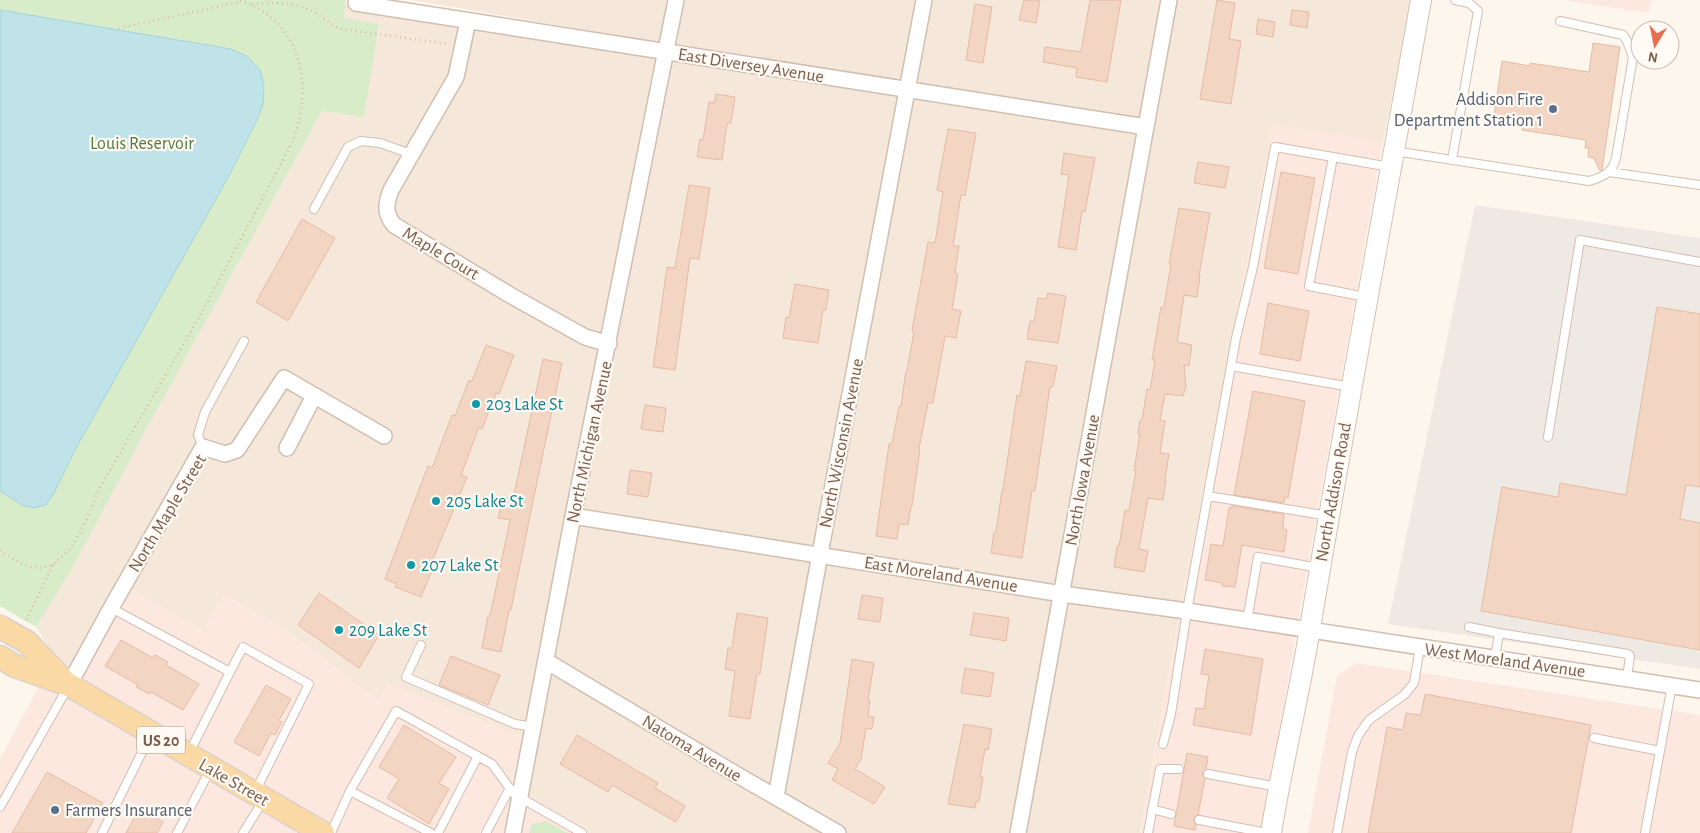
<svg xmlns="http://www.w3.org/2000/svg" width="1700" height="833" font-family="'Alegreya Sans',sans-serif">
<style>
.residential{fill:#f5e8da}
.commercial{fill:#fde8e0}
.industrial{fill:#efe9e4}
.green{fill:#d8ecc9}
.water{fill:#bfe3e8;stroke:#a5d3da}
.building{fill:#f3d5c3;stroke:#e6bba3}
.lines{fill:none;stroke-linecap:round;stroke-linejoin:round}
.lane-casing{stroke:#d1beb0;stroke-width:10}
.street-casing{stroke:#d1beb0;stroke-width:18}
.secondary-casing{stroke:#d6c0b0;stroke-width:22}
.primary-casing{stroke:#dad1cd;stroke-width:25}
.path{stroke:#d9b8a5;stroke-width:2.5;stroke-dasharray:1 4;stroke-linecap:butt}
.lane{stroke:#fff;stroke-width:8}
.street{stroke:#fff;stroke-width:15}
.secondary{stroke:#fff;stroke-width:20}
.primary{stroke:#fbd9a5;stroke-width:22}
.service-dot{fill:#5c6f8a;stroke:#fffaf3;stroke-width:2}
.culture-dot{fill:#0f9aa8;stroke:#fffaf3;stroke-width:2}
.labels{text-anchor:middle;stroke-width:4.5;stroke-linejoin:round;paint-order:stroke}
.shield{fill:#fffaf3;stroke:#a28b7f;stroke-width:1}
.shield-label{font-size:16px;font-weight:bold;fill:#7a5c4d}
.street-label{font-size:18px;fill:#7a5c4d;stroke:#fffaf3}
.service-label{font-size:18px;fill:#4e5e75;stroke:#fffaf3;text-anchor:end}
.park-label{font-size:18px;fill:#537a41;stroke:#fffaf3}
.culture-label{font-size:18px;fill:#0d838f;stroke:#fffaf3;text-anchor:start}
</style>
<rect width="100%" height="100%" fill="#fdf6ec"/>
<path class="residential" d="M412,0H670L662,43Z
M680,0H1411L1383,142L1273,124L1181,606L578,513Z
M345,5L660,54L527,739L388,684L379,701L283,628L224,595L203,631L120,583L67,676L36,627L322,111L363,117L379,25L344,18Z
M577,522L1179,614L1140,833H845L550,660Z
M548,666L832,833H587L524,796Z"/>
<path class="commercial" d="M1563,0H1651L1649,13Z
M1273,124L1383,142L1298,621L1263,833H1140L1179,614Z
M127,587L203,630L224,595L283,628L379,701L388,684L527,739L509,833H332L74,684Z
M1356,663L1700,715V833H1308L1337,676Z
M42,681L312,833H0V759Z
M524,796L587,833H517Z"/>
<path class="industrial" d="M1475,205L1700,238V669L1388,624Z"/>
<path class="green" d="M0,0H346L344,18L379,24L364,117L322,111L144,433L74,565L36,627L0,606Z
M546,821L568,833H529L532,824Z"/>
<path class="water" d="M0,10L231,49L247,56L260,70L264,86L263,104L257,120L230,174L75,450L54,493L46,505L34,508L22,505L0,491Z"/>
<path class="building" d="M1024,0H1040L1036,23L1019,20Z
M1090,0H1121L1107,82L1076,77L1077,68L1043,62L1045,47L1081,52Z
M1217,0L1235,3L1229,39L1241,41L1231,104L1200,99Z
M975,4L992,7L983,63L966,60Z
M1292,10L1309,12L1307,28L1290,25Z
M1258,19L1275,22L1273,37L1256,34Z
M1593,43L1620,47L1602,170L1600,171L1594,158L1588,157L1589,148H1585L1586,140L1522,130V127L1493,123L1502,61L1530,66V63L1589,72Z
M716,94L735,97L731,123H727L722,160L697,157L700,139L703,140L709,102L714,103Z
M948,129L976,133L965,196L961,195L953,246H959L955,273L958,274L952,309L961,311L956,338L945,336L933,403H928L919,448L920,449L912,506H911L908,525L899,524L897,539L876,536L889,444H892L899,406H901L906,371H907L914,331H912L928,242L935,243L943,192L937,190Z
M1064,153L1095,158L1085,212L1082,211L1076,250L1058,247L1069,175L1061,174Z
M1198,162L1229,167L1225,188L1194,183Z
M1281,172L1315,178L1298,274L1264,268Z
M689,185L710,188L699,259L690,258L675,370L653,367L667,267L675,268Z
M1179,208L1210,213L1199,276H1200L1197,297L1184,295L1177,342L1192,345L1189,366L1184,365L1186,387L1183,396L1165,394L1160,420L1165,421L1160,453L1169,454L1165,479H1166L1163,500L1148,498L1139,549L1148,551L1144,572L1114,567L1117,546H1119L1125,510H1129L1136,470H1134L1140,434H1138L1140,420H1142L1147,389L1150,390L1155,360H1152L1161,307H1164L1171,264H1169Z
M302,219L335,238L288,321L256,302Z
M795,284L829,290L826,310H823L818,343L783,338L786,317L789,318Z
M1048,293L1066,296L1058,343L1027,339L1030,321L1034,322L1038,298L1046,299Z
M1268,303L1309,311L1300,361L1260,354Z
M1657,307L1700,314V487L1686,485L1680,519L1700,523V650L1481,611L1502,487L1558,497L1560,483L1626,495Z
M486,345L514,355L499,394L496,393L482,429L479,427L461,475L467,477L440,542L430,567L433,568L421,597L395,587L397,584L385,579L428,466L432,468L452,415L455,416L469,380L472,381Z
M543,359L562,363L533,501L511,610H509L501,652L482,648L488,616H490L510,520L498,518L503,497L513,499Z
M1026,361L1057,366L1053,387H1050L1035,491H1032L1022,558L991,553L994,532H996L1002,490H1003L1017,395L1020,396Z
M1253,391L1305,401L1288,498L1285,497L1284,503L1234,495Z
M645,405L666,408L663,432L641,429Z
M630,470L652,473L648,497L627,494Z
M1232,506L1284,514L1283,529L1287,530L1284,552L1242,545L1235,587L1222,586L1223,583L1205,580L1211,544L1223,546L1229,508H1231Z
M319,593L379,635L359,668L298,625Z
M862,595L883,598L880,622L858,619Z
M737,613L768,618L760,674H757L750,719L729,716L735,671L725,669L728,648H732Z
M974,613L1009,618L1006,641L970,635Z
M121,640L153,658L155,655L168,662L166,665L199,684L183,710L151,692L149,694L136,687L138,685L105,666Z
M1205,649L1263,659L1251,735L1193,725L1196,708L1204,709L1209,675L1201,674Z
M451,656L500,675L488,705L439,685Z
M852,659L874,663L868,700H870L868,716L874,717L872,729L866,728L861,759L855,769L885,787L874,804L832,780L838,769L828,763L840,743Z
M965,668L994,673L990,697L961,693Z
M266,685L291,699L279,720L282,722L275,735L271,733L259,756L234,742Z
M1425,694L1591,725L1571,833H1368L1387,727L1403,730L1406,713L1421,715Z
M964,724L992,729L988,750L985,749L980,777H983L979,802H976L975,808L948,804Z
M404,725L456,757L439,783L449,789L429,824L387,798L399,779L379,767Z
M577,735L658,783L655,788L685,806L676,822L612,785L608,792L560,764Z
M1187,753L1208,757L1206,769L1202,773L1205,778L1198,815L1193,819L1196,825L1195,830L1174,826Z
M47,772L103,803L86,833H12Z
M139,809L163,822L157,833H126Z"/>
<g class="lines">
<g class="lane-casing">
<path id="lane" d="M1394,151L1589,181C1603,177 1612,173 1616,158L1633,57L1627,41L1623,35L1560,21
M1452,160L1478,11L1469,3L1455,0
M1609,172L1700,185
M314,209L348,147L361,141L380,143L411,154
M1366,297L1309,286L1333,157L1390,167
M1231,366L1351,387
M1548,437L1580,240L1700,262
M203,447L198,435L205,412L244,341
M1208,496L1329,516
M111,608L230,672L243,647L309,684L255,792
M1247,621L1258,557L1319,568
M1469,627L1499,633
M421,645L406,677L515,724L534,727
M1495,658L1499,633L1628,654L1630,656L1627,678
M1594,738L1660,751
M1163,744L1171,714L1187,611L1236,338L1253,267L1275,147L1333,157
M189,753L230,672
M1208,774L1278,787
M350,791L431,833
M0,807L68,687
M1152,809L1171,814
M1199,820L1267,833
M102,833L151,734
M177,833L210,770
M243,833L263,801
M331,833L350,791L396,711L492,764L514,794L582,833
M438,833L478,756
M486,833L510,788
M1148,833L1160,769H1179
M1337,833L1352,752L1358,736L1369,720L1404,695L1414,683L1420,647
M1645,833L1672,685"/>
</g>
<g class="street-casing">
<path id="street" d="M356,3L1146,127
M468,21L456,77L391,190C386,203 384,213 394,225L510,295L585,337L609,344
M287,448L314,396
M573,516L1062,594L1187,611L1700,690
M546,661L734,773L838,833
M69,685L111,608L203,447L225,454L237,450L284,378L384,436
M776,797L820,554L924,0
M513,833L573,516L676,0
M1018,833L1169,0"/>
</g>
<g class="secondary-casing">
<path id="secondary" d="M1271,833C1282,764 1299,697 1310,628C1345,418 1384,209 1421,0"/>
</g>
<g class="primary-casing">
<path id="primary" d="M0,627L27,642L66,683
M0,657L15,666L69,685L323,833"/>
</g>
<path class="path" d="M252,4C274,2 297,2 317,14C325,19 332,25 340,29L449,44
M119,28L240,2
M0,550L20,563L30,567L42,568L53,565L72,547L86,521L99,489L200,316L291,145C315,88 303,20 238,0
M26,620L53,565"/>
<use href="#lane" class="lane"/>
<use href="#street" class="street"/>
<use href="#secondary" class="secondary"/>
<use href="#primary" class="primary"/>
</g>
<g class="service-dot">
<circle cx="1553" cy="109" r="5"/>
<circle cx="55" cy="810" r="5"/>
</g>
<g class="culture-dot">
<circle cx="476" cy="404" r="5"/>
<circle cx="436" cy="501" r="5"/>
<circle cx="411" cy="565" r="5"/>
<circle cx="339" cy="630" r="5"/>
</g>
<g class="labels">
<rect class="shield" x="137" y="726.5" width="48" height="27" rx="4"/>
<g class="shield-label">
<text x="161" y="746">US 20</text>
</g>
<g class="street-label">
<text transform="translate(751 65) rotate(9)" y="6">East Diversey Avenue</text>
<text transform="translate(441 253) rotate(31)" y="6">Maple Court</text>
<text transform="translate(589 442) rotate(-78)" y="6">North Michigan Avenue</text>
<text transform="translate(841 443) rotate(-79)" y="6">North Wisconsin Avenue</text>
<text transform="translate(1082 480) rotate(-80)" y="6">North Iowa Avenue</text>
<text transform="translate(1333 492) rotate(-80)" y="6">North Addison Road</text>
<text transform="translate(167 513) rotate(-59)" y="6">North Maple Street</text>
<text transform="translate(941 574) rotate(9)" y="6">East Moreland Avenue</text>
<text transform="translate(1505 660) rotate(8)" y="6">West Moreland Avenue</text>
<text transform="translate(692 748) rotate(31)" y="6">Natoma Avenue</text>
<text transform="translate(234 782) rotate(30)" y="6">Lake Street</text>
</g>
<g class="service-label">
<text x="1543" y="105">Addison Fire<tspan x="1543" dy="21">Department Station 1</tspan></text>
<text x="65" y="816" text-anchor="start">Farmers Insurance</text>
</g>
<g class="park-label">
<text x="142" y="149">Louis Reservoir</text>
</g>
<g class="culture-label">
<text x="486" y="410">203 Lake St</text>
<text x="446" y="507">205 Lake St</text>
<text x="421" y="571">207 Lake St</text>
<text x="349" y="636">209 Lake St</text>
</g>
</g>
<g transform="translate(1655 45) rotate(190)"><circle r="24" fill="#fffaf3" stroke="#cabbb1"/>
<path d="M0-4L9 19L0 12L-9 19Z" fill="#e76f51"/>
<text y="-8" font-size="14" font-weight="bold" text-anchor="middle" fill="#7a5c4d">N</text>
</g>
</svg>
